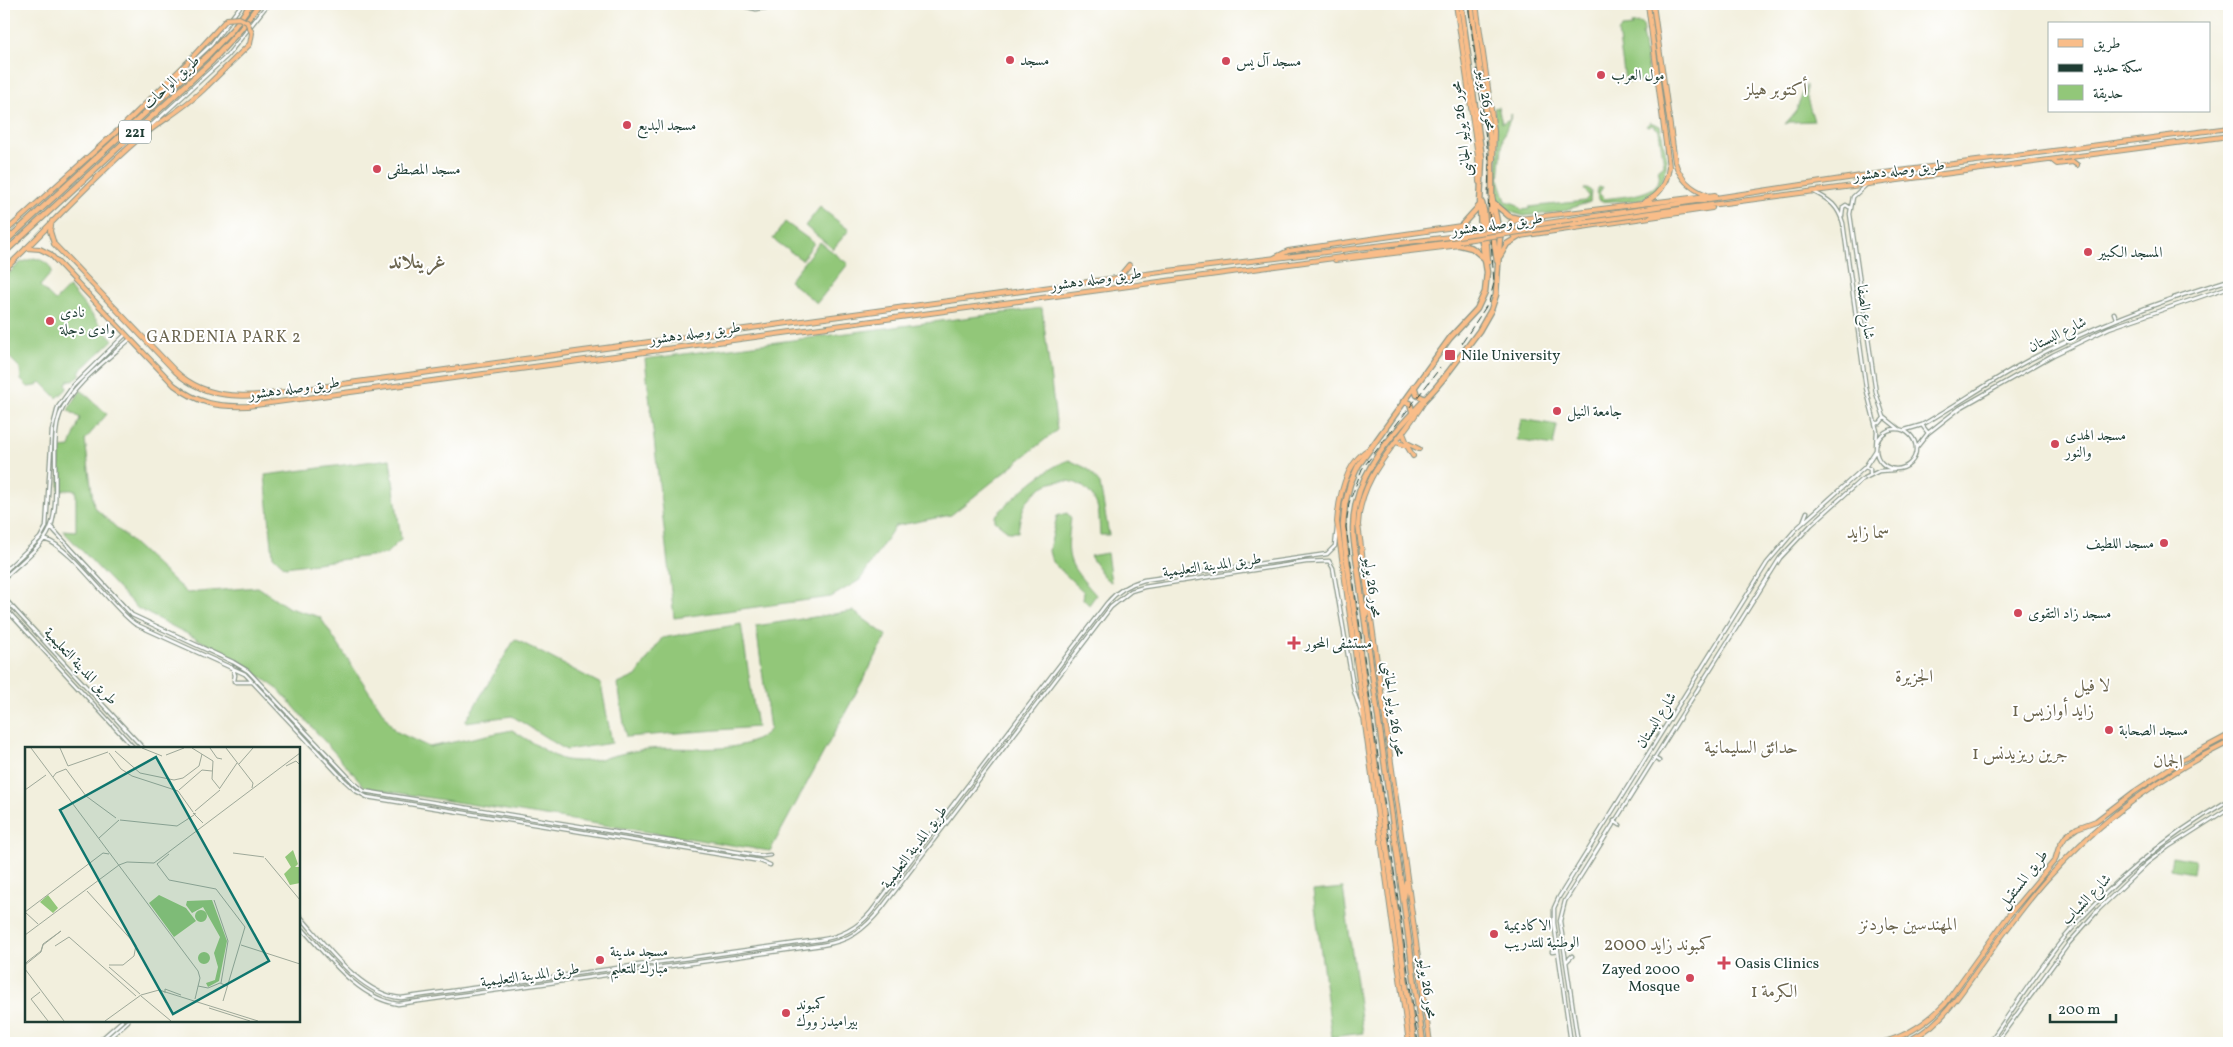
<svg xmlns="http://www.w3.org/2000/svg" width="2233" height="1047" font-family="Vollkorn,Amiri,serif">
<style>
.green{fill:#92c779;stroke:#588256}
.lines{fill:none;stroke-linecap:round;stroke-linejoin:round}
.minor-casing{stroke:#889688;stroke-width:5}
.major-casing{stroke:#889688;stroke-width:6}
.highway-casing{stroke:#889688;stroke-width:7}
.minor{stroke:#fff;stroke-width:2.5}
.major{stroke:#f9bd89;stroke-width:4}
.highway{stroke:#f9bd89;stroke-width:4.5}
.rail{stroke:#1f3d34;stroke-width:1;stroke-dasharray:8 4;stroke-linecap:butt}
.major-bridge-casing{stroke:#889688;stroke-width:6;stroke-linecap:butt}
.major-bridge{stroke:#f9bd89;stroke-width:4}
.poi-dot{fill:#d1495b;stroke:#fff;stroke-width:2}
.labels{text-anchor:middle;stroke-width:4;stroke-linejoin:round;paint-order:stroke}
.shield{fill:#fff;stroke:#627771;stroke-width:1}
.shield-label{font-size:14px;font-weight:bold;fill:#1f3d34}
.poi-label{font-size:15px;fill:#1f3d34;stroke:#fff;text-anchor:start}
.street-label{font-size:15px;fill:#1f3d34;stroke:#fff}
.neighbourhood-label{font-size:16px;letter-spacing:1px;fill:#6b654e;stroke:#fff}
.quarter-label{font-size:18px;fill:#6b654e;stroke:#fff}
.district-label{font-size:20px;font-weight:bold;fill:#6b654e;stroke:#fff}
.inset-road{fill:none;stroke:#9ea899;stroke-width:1}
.view{fill:#0f766e;fill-opacity:0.15;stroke:#0f766e;stroke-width:2.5}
.inset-edge{fill:none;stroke:#1f3d34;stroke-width:2.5}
</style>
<rect width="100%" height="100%" fill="#fff"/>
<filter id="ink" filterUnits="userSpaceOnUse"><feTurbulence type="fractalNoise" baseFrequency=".02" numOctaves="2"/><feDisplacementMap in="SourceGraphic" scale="10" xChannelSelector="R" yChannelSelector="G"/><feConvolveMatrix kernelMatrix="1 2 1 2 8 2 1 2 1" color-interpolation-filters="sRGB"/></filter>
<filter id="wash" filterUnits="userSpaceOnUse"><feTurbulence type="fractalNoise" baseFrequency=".0096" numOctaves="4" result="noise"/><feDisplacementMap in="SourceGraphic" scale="20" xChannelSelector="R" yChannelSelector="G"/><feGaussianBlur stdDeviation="1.12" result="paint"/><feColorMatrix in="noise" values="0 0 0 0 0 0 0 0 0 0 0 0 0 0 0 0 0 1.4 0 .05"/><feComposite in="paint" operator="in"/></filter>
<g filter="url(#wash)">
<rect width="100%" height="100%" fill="#f2efdd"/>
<path class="green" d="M1639,23L1643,25L1644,32L1642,33L1650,79L1649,83L1645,85L1644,81L1628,82L1625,80L1618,32L1622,28L1632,27L1631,24Z
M1806,85V95L1814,121L1790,122L1785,124L1796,111Z
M1498,107L1502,123L1510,119V113L1512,114L1503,137L1499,179L1506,201L1516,204L1522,210L1529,209V207L1585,201L1589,196L1584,189L1588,188L1591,191L1590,202L1560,212L1524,216L1511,212L1504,207L1498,200L1495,188L1499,146L1494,108Z
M1650,122L1660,126C1662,131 1662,136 1663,141C1675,177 1655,206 1616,201C1610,201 1606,202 1600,201L1596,192L1599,187H1603L1599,193L1604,199C1621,196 1668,196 1658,170L1664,165L1659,130L1652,125L1648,127L1646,126Z
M820,207L849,230L833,249L805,226Z
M785,222L814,243L802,260L773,239Z
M820,242L848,264L817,303L789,281Z
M34,258C42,260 50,263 52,272L40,286L55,301L69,287L113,340L79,372L81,374L74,381L70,380L66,383L67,389L57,398L41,382L36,386L28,387L21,380L20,368L4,352V278L20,263Z
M1042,308L1057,430L951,515L895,526L860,580L831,597L674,618L645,359Z
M81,390L107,414L85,440L94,507L187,593L258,587L289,608L320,617L395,731L429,747L512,730C524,737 555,759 566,760C597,765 620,751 649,749C683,745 747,758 770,729L756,626L853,611L887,636L770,851L366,788L279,690L234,658L137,608L62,530L76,531V490H59L60,448L70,447L80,418L68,410Z
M1521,419L1557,425L1553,446L1517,440Z
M390,459L401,539L386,554L285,567L273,556L265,475Z
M1069,460L1088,469L1100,484L1109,535H1100C1099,525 1100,509 1095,501C1080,471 1042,477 1026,503C1021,512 1019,523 1018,532H1009L995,521V516C1016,496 1041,470 1069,460Z
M1067,513L1071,518C1065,562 1068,563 1096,595L1089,605L1083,599L1084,592L1052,562L1049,551L1057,516Z
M1107,553L1111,582L1105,578L1090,556Z
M741,624L757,727L626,737L618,684L636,676L662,638Z
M515,639L601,684L612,743L566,750L512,716L465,722Z
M2172,856L2195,860L2193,873L2170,869Z
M1343,888L1363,1033L1332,1037L1313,891Z"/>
</g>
<g filter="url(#ink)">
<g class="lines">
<g class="minor-casing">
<path id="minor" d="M734,4L756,9L799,4
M743,4L757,6L777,4
M158,94L211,45L242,4
M143,133L227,56L268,4
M1866,185L1853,197L1850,214L1876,393L1884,417L1899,429
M1814,192C1830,200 1838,206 1843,223L1866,388L1877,431L1876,446
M1842,216L1843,207L1846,205L1849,207
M2114,313L2116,318
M1875,423H1880L1884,418
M1922,425L1928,433
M1876 449a20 20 0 1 1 40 0a20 20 0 1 1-40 0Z
M1905,430L1922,425C1958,404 1992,380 2029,360C2093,326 2160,301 2229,280
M1917,447L1928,433L1960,408L2053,355L2109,328L2229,287
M1865,467L1870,469V474
M1803,522L1807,512
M51,527L132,615L233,662L248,671L354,783L364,791L762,856L770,855
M44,539C72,547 108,604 135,624L245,674L345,781L356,791L367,797L760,861L770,865
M4,572L40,538L46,527L52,430L58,407L73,386L126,334
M4,578C17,565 37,551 47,535C64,508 48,446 60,414C71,386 108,359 130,339
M4,598L143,748
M4,607L134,748
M232,667L235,675L234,681
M236,682H252
M1654,758L1659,761
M1614,821L1620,825
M299,915C325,944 360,995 401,998L819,940C840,937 857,929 871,912L1107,603C1117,591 1129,584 1144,580L1327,554L1335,546L1337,528
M299,925C326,954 357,998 398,1004L822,945C849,941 864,930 881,909L1111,607L1131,591L1144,587L1306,562L1329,561L1333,568L1354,691L1363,718
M1552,952L1558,951
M1566,962L1572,956
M97,1043L122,1021
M103,1043L128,1021
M1571,1043L1554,923V908L1559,897L1767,563L1796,529L1865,467L1876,450
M1578,1043L1560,921L1565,901L1780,558L1811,525L1861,480L1879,471L1894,470
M1989,1043C2014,1008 2037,971 2064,938C2111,882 2166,837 2229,800
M1996,1043L2069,943L2099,909L2147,863L2168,847L2229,808"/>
</g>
<g class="major-casing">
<path id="major" d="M1456,4L1478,156L1479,182
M1476,4L1494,131L1493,160
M1653,4L1675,162C1680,179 1690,189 1707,195
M2052,160L2057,164L2073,162L2077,165
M1644,202C1660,196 1667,183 1669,167L1648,4
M1650,208L1861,176L2229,128
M1712,208L1520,236L1513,235L1508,229L1511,222L1520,219L1715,195
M1650,213L2229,136
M52,221L50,231L54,244L175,371C213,408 266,394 313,388L1168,271L1458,236
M4,233L125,124L186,64
M26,248L40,249L50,254L174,385C199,404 217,407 248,406L1459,241
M1274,258L1288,251L1461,226L1467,228L1470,234L1467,241L1460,245L1335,260
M4,270C48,228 89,182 135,142C158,122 186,108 207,86
M1119,277L1129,265
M1424,402C1399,443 1360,474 1358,525L1430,1043
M1403,433L1407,443L1419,449
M1396,442L1407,446L1413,456
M1370,448C1346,462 1339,497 1337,522L1409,1043
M1880,1043C1906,1037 1927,1023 1945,1004L2009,915L2055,860L2059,847L2066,836L2077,828L2096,821L2134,792L2182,760L2229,735
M1902,1043C1941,1029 1960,993 1983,962C2003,934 2023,906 2046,880C2098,822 2160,776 2229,742"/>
</g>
<g class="highway-casing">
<path id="highway" d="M1492,197L1490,216L1497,261
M1482,203L1484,211L1488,262
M1494,203L1509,216L1520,219
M1461,226L1480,205
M4,243L206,57L232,30L251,4
M1460,245L1472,248L1484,258
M4,253L212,61L241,29L259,4
M1500,256L1507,244L1520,236
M1414,386L1417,395L1425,399
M1403,402L1410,403L1412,411
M1366,615L1368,601
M1404,897L1406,882
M1414,1043L1345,546L1343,525L1345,504L1350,484L1358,466L1450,338L1477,309L1485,292L1487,272L1481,236L1480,205L1482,158L1461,4
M1423,1043L1354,542C1346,480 1391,436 1430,394C1448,375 1463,352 1479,331L1491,310L1496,295L1500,237L1492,197V152L1471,4"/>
</g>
<use href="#minor" class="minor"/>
<use href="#major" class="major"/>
<use href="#highway" class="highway"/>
<path class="rail" d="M1462,343L1489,302L1494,283L1488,197L1489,161L1468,4
M1418,1043L1346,527L1349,503L1362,469L1440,368"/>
<g class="major-bridge-casing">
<path id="major-bridge" d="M186,64L227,19L239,18L247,22L252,33L250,44L207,86
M1458,236L1650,208
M1459,241L1650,213"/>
</g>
<use href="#major-bridge" class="major-bridge"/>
</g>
</g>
<g class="poi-dot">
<circle cx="1010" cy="60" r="5"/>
<circle cx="1226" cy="61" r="5"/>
<circle cx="1601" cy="75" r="5"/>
<circle cx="627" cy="125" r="5"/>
<circle cx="377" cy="169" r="5"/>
<circle cx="2088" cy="252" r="5"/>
<circle cx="50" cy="321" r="5"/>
<rect x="1444" y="349" width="12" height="12" rx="2.5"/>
<circle cx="1557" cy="411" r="5"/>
<circle cx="2055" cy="444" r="5"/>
<circle cx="2164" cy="543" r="5"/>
<circle cx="2018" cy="613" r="5"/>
<path d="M1291.5 635.5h5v5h5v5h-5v5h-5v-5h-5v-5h5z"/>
<circle cx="2109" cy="730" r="5"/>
<circle cx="1494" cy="934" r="5"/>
<circle cx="600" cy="960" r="5"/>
<path d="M1721.5 955.5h5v5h5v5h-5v5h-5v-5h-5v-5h5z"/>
<circle cx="1690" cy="978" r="5"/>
<circle cx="786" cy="1013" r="5"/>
</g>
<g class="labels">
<rect class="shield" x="119" y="120.5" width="32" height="23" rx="4"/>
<g class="shield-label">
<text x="135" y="137">221</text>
</g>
<g class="poi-label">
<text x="1020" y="65">مسجد</text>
<text x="1236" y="66">مسجد آل يس</text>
<text x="1611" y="80">مول العرب</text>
<text x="637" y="130">مسجد البديع</text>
<text x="387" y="174">مسجد المصطفى</text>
<text x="2098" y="257">المسجد الكبير</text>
<text x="60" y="317">نادى<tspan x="60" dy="17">وادى دجلة</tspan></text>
<text x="1461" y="360">Nile University</text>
<text x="1567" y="416">جامعة النيل</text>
<text x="2065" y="440">مسجد الهدى<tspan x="2065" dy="17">والنور</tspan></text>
<text x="2154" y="548" text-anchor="end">مسجد اللطيف</text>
<text x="2028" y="618">مسجد زاد التقوى</text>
<text x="1305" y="648">مستشفى المحور</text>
<text x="2119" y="735">مسجد الصحابة</text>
<text x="1504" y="930">الاكاديمية<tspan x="1504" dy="17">الوطنية للتدريب</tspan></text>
<text x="610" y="956">مسجد مدينة<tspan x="610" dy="17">مبارك للتعليم</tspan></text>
<text x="1735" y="968">Oasis Clinics</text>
<text x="1680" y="974" text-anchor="end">Zayed 2000<tspan x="1680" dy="17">Mosque</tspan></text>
<text x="796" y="1009">كمبوند<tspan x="796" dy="17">بيراميدز ووك</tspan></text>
</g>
<g class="street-label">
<text transform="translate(171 82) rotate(-43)" y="5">طريق الواحات</text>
<text transform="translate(1487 100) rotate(82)" y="5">محور 26 يوليو</text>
<text transform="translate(1461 129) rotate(-97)" y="5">محور 26 يوليو الجانبى</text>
<text transform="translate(1899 170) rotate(-7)" y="5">طريق وصله دهشور</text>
<text transform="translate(1497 224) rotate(-8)" y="5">طريق وصله دهشور</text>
<text transform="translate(1096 279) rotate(-8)" y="5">طريق وصله دهشور</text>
<text transform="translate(1866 312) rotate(82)" y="5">شارع الصفا</text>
<text transform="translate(695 333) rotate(-8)" y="5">طريق وصله دهشور</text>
<text transform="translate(2057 334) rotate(-26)" y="5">شارع البستان</text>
<text transform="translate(294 388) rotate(-8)" y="5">طريق وصله دهشور</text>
<text transform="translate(1212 565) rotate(-8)" y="5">طريق المدينة التعليمية</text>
<text transform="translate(1373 587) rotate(82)" y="5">محور 26 يوليو</text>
<text transform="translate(81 666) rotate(47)" y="5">طريق المدينة التعليمية</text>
<text transform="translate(1394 709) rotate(82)" y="5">محور 26 يوليو الجانبى</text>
<text transform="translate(1656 720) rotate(-58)" y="5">شارع البستان</text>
<text transform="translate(914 847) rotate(-53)" y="5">طريق المدينة التعليمية</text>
<text transform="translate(2023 879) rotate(-52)" y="5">طريق المستقبل</text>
<text transform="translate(2086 899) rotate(-46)" y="5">شارع الشباب</text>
<text transform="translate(530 975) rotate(-8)" y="5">طريق المدينة التعليمية</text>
<text transform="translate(1428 988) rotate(82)" y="5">محور 26 يوليو</text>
</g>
<g class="neighbourhood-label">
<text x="224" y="342">GARDENIA PARK 2</text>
</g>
<g class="quarter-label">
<text x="1776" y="95">أكتوبر هيلز</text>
<text x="1868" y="538">سما زايد</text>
<text x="1914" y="682">الجزيرة</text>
<text x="2092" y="691">لا فيل</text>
<text x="2053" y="716">زايد أوازيس 1</text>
<text x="1751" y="753">حدائق السليمانية</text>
<text x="2020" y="759">جرين ريزيدنس 1</text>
<text x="2168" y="767">الجمان</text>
<text x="1908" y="930">المهندسين جاردنز</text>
<text x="1658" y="950">كمبوند زايد 2000</text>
<text x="1774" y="997">الكرمة 1</text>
</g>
<g class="district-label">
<text x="417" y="268">غرينلاند</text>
</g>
</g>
<g transform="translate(25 747)">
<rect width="275" height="275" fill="#f2efdd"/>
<path d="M268,103L273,117L270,120H275V136L265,138L259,127L266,120L260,110ZM23,148L33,161L28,166L15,155ZM134,148L161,161L171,174L149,190L124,156ZM187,153L202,194L194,234L183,240L181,236L190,233L193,220L189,206L195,190L178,160L167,166L161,158L162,154ZM170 169a6 6 0 1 1 12 0a6 6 0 1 1-12 0ZM173 211a6 6 0 1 1 12 0a6 6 0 1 1-12 0Z" fill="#92c779"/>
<path class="inset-road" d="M6,1L173,224L175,231L170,252M35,1L43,19M117,1L137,9M167,1L188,14L187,32L195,42M185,1L192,11L197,12M201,1L228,36L227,41M90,4L115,26L149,33L158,31L174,19L177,7M84,6L96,22L107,29L153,44M141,8L159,1M214,17L228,1M43,19L83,5M261,19L271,14L274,17M41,22L61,49L91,71M28,30L31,26L41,22M195,41L212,16M0,43L21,28M154,43L177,23L187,24M153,44L168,65M170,64L195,43M171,67L168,66L178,76M95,73L152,79L169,68M74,91L94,73M208,106L239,110M144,107L132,117L144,133L191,142L220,180L198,254M240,111L275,153M62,144L111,198L109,209L98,218H84M189,153L203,194L196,236M0,165L13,177M0,165L78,106L84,107M0,188L94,118L102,115L129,116L275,6M216,198L275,217M30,199L44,190L111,249M0,217L3,214L16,204L18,197L36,184L18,198L16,205L0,218M84,220L115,247M0,222L39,274M173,239L183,241L195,236L202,239M15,245L6,252L23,274M140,246V242L156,248M116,249L146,274M184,261L225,274M80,274L116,248L134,243L233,274"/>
<path class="view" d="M131,10L244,214L148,267L35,63Z"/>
<rect width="275" height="275" class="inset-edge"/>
</g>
<rect width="2233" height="1047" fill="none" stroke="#fff" stroke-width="20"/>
<rect x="2048" y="22" width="162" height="90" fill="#ffffff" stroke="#a5b1ae"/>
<rect x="2058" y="39" width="25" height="8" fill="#f9bd89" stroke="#a5b1ae"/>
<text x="2093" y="48" font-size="15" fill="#1f3d34">طريق</text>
<rect x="2058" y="64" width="25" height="8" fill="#1f3d34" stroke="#a5b1ae"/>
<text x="2093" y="72" font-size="15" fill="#1f3d34">سكة حديد</text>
<rect x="2058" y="85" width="25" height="15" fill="#92c779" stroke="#a5b1ae"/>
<text x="2093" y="98" font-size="15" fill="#1f3d34">حديقة</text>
<path d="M2050 1014v8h66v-8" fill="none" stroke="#1f3d34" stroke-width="2.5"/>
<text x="2058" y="1014" font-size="15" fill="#1f3d34" stroke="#ffffff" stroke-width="4" paint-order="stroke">200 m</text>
</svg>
